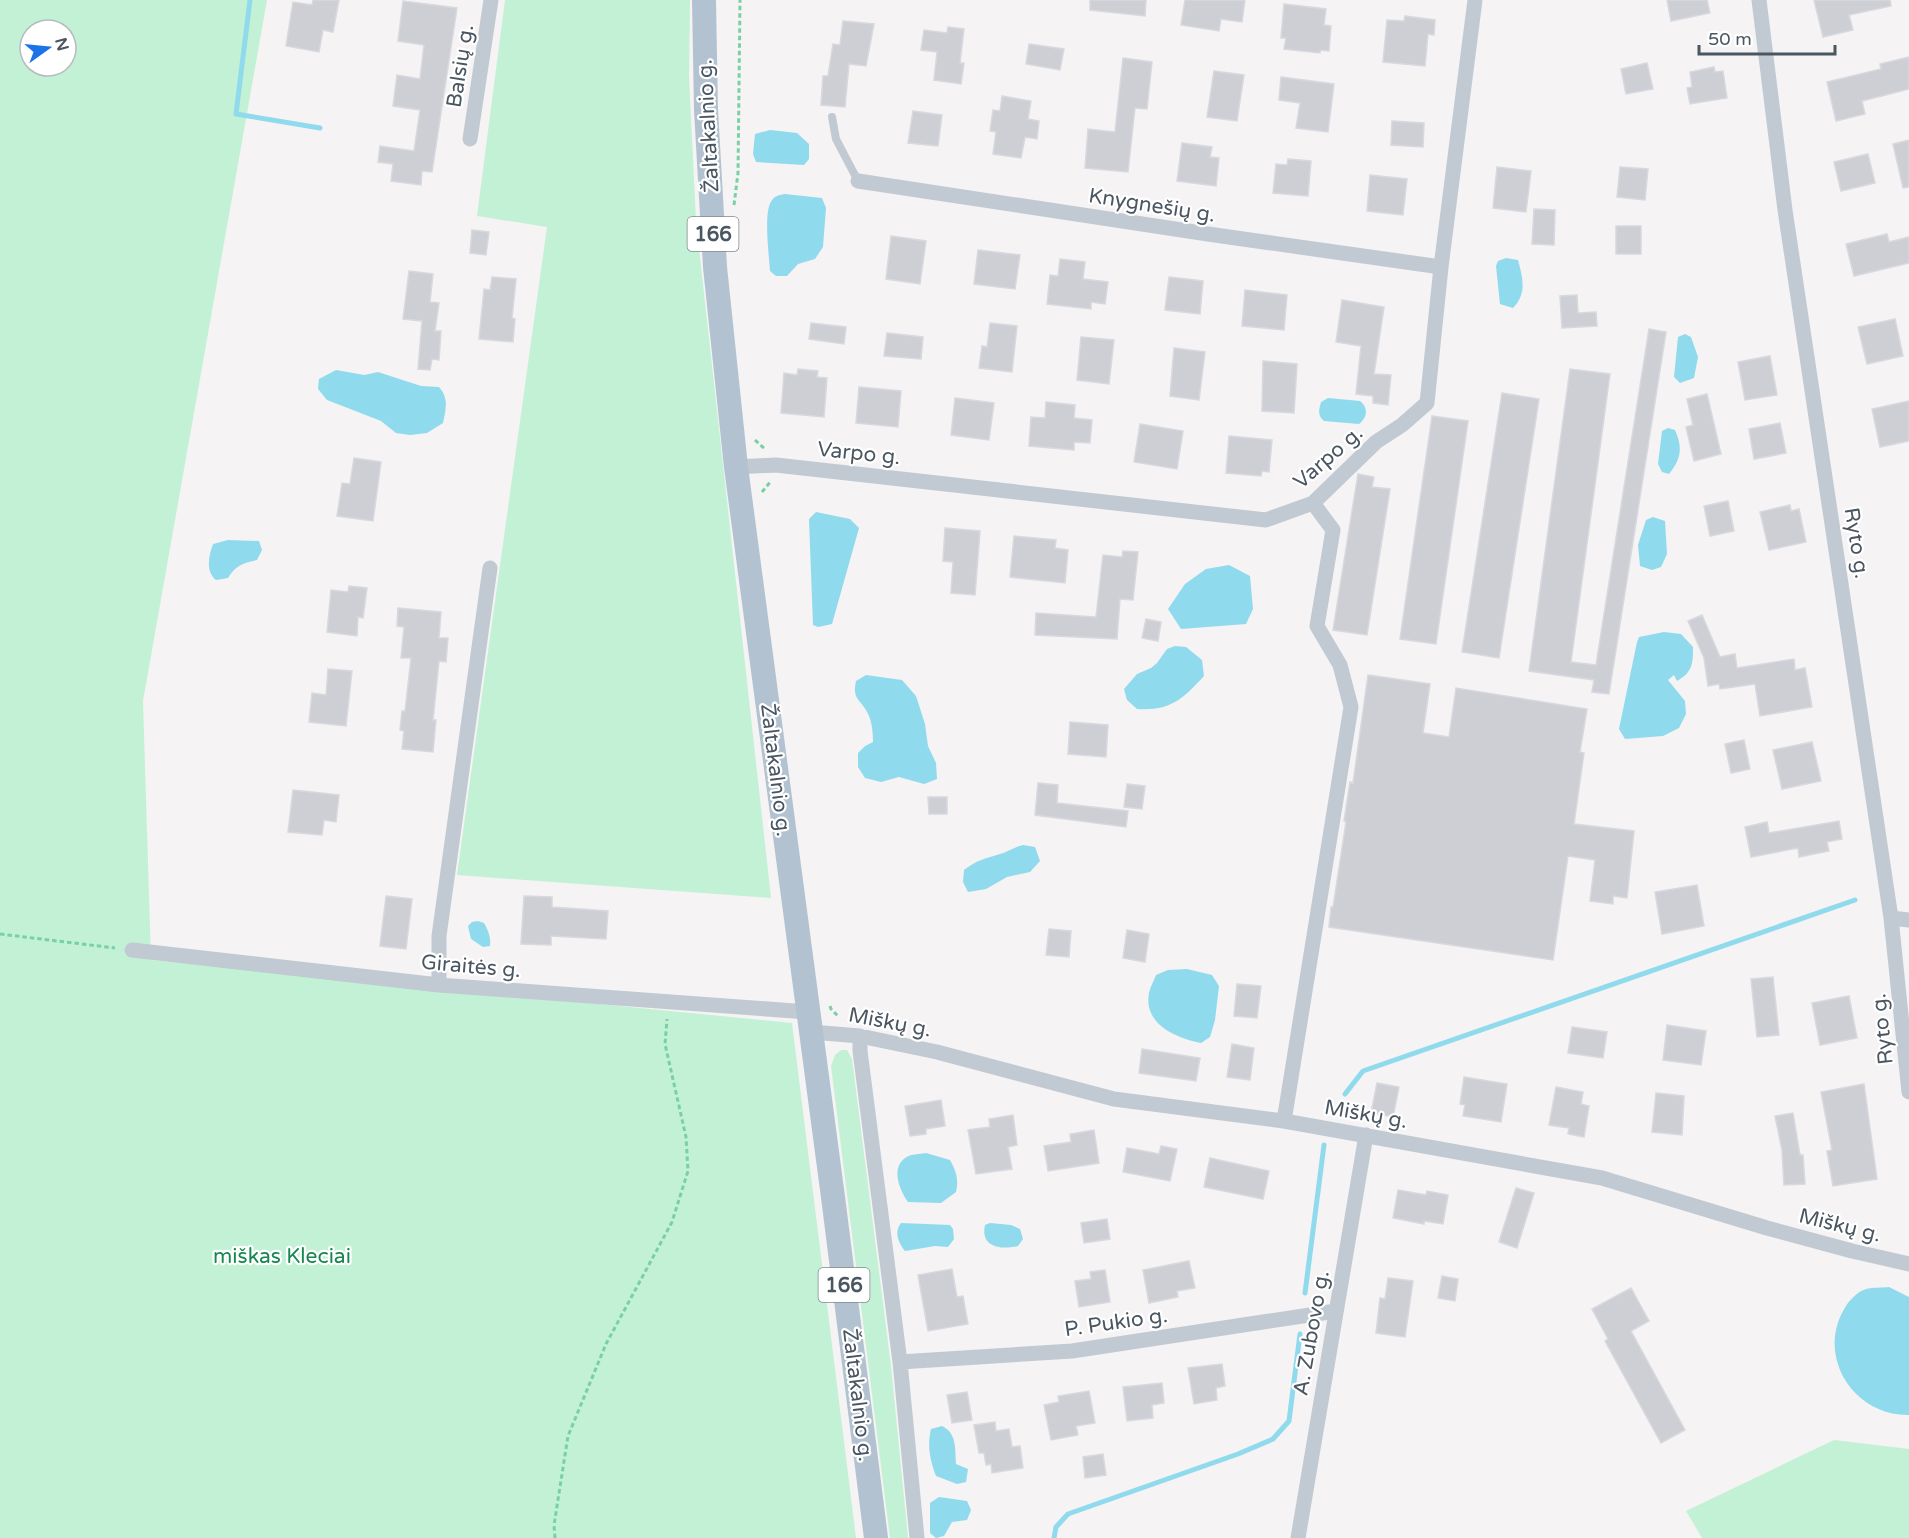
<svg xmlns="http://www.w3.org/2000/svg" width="1909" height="1538" font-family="'Varela Round',sans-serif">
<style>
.green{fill:#c3f1d5;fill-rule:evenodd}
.water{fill:#90daee}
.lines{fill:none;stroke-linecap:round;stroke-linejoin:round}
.stream{stroke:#90daee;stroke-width:5}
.building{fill:#cdcfd5;stroke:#d7d9de;stroke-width:1.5}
.path{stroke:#7ad0a6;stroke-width:3;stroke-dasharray:4.5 3;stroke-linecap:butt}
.lane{stroke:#c1cad2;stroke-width:8}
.street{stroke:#c1cad2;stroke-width:15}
.primary{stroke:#b3c2d1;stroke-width:24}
.labels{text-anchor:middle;stroke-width:4.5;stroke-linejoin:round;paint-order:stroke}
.shield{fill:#fff;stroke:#808990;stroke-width:1.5}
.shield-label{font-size:20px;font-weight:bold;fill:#4a5661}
.street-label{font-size:21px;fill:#4a5661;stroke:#fff}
.park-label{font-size:21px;fill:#17864f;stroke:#fff}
</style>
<rect width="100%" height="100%" fill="#f5f3f3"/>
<path class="green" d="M0,0H267L143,701L151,960L792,1023L856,1538H0ZM30,30H66V66H30Z
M505,0H690L689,77L696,221L771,898L457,875L547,227L477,216Z
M841,1050H847L852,1059L891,1366L908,1538H890L831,1066L835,1055Z
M1834,1440L1909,1449V1538H1702L1686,1511Z"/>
<path class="water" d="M770,130L797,133L809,144V159L804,165L756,162L753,154L755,134Z
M785,194L822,198L826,208L823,247L815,259L798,264L787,276H776L770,271C769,255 763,211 772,200C776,195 780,195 785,194Z
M1506,258L1518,260C1523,279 1527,293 1513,308L1500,304L1496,266L1498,261Z
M1685,334L1691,337L1698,357L1694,378L1680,383L1674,377L1678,337Z
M336,370L364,375L378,372L421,386L439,387C449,398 446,409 443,423L427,433L410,435L396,433L381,421L327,400L318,389L319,379Z
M1328,398L1360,401C1369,408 1367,418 1359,424L1324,421C1317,415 1319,410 1321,402Z
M1668,428L1675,430C1683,448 1681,459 1669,474L1662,472L1658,464L1662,431Z
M816,512L850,519L859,528L832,624L818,627L813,625L809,519Z
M1653,517L1665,521L1667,554L1661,567L1652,570L1640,566L1638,545L1646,520Z
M228,540L259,541L262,550L257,560C243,563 235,566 228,578L216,580C205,571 209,555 213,544Z
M1229,565L1250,576L1253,609L1246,624L1181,629L1168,609L1185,584L1206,569Z
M1664,632L1681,634L1693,647C1693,663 1693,672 1677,681L1674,675L1668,680L1685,701L1686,714L1679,728L1663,736L1625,739L1619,729L1637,642L1639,637Z
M1175,646L1186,647L1202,660L1204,676C1182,700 1170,711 1137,709L1127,700L1124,689L1137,674L1151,668L1157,663L1167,649Z
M866,675L902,680L916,696L925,724L928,746L936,763L937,779L924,784L899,777L881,782L865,778L858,767V753L865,746L873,742C873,733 872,720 867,712C860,698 852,700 856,681Z
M1023,845L1035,847L1040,861L1030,872L1007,877L986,889L968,892L963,882L964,870C977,860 984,859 1000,854C1008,852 1014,847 1023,845Z
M478,921L484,923C488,930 491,937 490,946L483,947L471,939L468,926L472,922Z
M1187,969L1212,975L1219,986L1215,1020L1210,1037L1201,1043C1176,1038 1143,1024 1149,993C1150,987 1154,981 1156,975L1168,970Z
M926,1153L950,1160C956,1171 959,1179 956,1192L941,1203L908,1202C898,1188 889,1163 911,1155C916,1154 921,1154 926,1153Z
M901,1223L950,1225L953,1229L954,1239L948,1247L935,1246L905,1251C898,1242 894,1232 901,1223Z
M990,1223L1011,1225L1020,1229L1023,1239L1018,1246C1001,1250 980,1247 985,1225Z
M1889,1287L1909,1297V1415C1855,1416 1817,1359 1843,1311C1847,1303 1856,1292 1866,1289C1873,1287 1882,1288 1889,1287Z
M942,1426C957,1433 955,1449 956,1464L968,1469L966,1482L957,1484L936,1476C930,1460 927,1446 931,1429Z
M939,1497L967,1501L971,1510L967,1520L952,1522L944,1536L936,1538L930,1533V1503Z"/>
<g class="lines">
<path class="stream" d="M250,0L236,114L320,128
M1345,1094L1363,1071L1855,900
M1305,1293L1324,1145
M1054,1538L1056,1527L1068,1514L1238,1454L1273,1439L1289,1421L1300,1334"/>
</g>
<path class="building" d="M313,0H339L333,32L323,30L319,52L286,46L293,2L312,5Z
M1090,0H1146L1145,16L1090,10Z
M1185,0H1245L1242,22L1221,19L1219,31L1181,25Z
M1667,0H1707L1710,13L1671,21Z
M1814,0H1890L1891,6L1849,15L1853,30L1823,37Z
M403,1L457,8L432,172L422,171L421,185L391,181L393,164L378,162L380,146L414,151L420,110L393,106L397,75L420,79L424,45L398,41Z
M1284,4L1326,9L1324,25L1331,26L1329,51L1320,50V53L1284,49L1286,38H1281Z
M1405,16L1435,20L1434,35L1428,34L1425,66L1383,62L1387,20L1404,21Z
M843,21L874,24L866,66L849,64L845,107L821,105L823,76H828L833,44L840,45Z
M948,27L964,29L960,63H964L961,84L934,80L937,52L921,50L924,30L947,33Z
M1029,44L1064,49L1060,70L1026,64Z
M1909,57V89L1862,101L1865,114L1836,121L1827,82L1881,69L1880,64Z
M1123,58L1152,62L1147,109L1135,108L1128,172L1085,168L1088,129L1115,132Z
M1647,63L1653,89L1626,94L1621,69Z
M1714,67L1715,72L1723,71L1727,98L1690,104L1687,88L1692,87L1690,72Z
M1214,71L1244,75L1237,121L1207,117Z
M1281,77L1334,84L1328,132L1296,128L1300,103L1279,100Z
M1002,96L1031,101L1028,119L1039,121L1037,139L1025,137L1021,158L993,154L996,132L990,131L993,110L1000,111Z
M913,111L942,115L938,146L908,143Z
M1392,121L1424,123L1423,147L1391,145Z
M1909,140V187L1903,188L1893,144Z
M1182,143L1212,147L1210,157L1219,158L1216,186L1177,181Z
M1868,154L1875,183L1841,191L1834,162Z
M1288,159L1311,161L1308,196L1273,193L1276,164L1287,165Z
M1497,167L1531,171L1526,212L1493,208Z
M1620,167L1648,169L1645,200L1617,197Z
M1370,175L1407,179L1403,215L1367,211Z
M1534,209L1555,210L1554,245L1532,244Z
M1616,226H1641V254H1616Z
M472,230L489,232L486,255L470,253Z
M1887,234L1889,242L1909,237V263L1854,276L1846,244Z
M891,236L926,241L920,284L886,279Z
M978,250L1020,255L1015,289L974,284Z
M1060,259L1085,262L1083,279L1108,282L1105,304L1091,302V309L1047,304L1050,275L1058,276Z
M409,271L433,274L430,302L439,303L435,331H441L439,360L432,359L430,370L418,369L422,321L403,319Z
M492,277L516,279L512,318L515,319L513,342L479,339L484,289L490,290Z
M1169,277L1203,281L1200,314L1165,310Z
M1245,290L1287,295L1284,330L1242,326Z
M1577,295L1578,313L1596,312L1597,326L1562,328L1560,296Z
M1342,300L1384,307L1374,374L1391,375L1388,405L1373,403V396L1356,394L1361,346L1336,342Z
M1895,319L1903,356L1867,364L1858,327Z
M811,323L846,327L844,344L809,339Z
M990,323L1017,326L1012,372L979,368L982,346L987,347Z
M1649,329L1666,332L1609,694L1592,692L1594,680L1529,671L1570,369L1610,374L1571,662L1596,665Z
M887,333L923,337L921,359L884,356Z
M1081,337L1114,340L1109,384L1077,380Z
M1174,348L1205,352L1199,400L1170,396Z
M1770,356L1777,395L1745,400L1738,362Z
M1263,361L1297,364L1294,413L1262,411Z
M798,369L818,371L817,377L827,378L824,417L781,413L784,373L797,375Z
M859,387L901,391L898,427L856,423Z
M1502,393L1539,399L1499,658L1462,652Z
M1707,394L1721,454L1694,461L1686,427L1693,425L1687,399Z
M955,398L994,403L989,440L951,435Z
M1909,401V441L1880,447L1872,409Z
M1046,402L1075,405L1074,418L1092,420L1090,443L1074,442V450L1029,446L1031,417L1045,418Z
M1432,416L1468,421L1436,644L1400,639Z
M1780,423L1786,453L1754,459L1749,429Z
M1140,424L1183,431L1177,469L1134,462Z
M1229,436L1272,440L1269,472L1262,471L1261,476L1226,473Z
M354,458L381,462L373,521L337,516L342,483L350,484Z
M1358,474L1374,477L1372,487L1390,489L1367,635L1333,630Z
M1728,501L1734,531L1710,536L1704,506Z
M1790,505L1791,511L1799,509L1806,542L1769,550L1760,512Z
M945,528L980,531L975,595L951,593L953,562L943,561Z
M1014,536L1056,540L1055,548L1068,550L1065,583L1010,577Z
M1123,551L1138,552L1133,600L1120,599L1117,639L1035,635L1036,613L1096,617L1103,555L1122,557Z
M349,586L367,588L363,618L358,617L357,636L327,632L331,590L348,592Z
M398,608L441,612L439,638H448L446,662L439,661L433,720H436L433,752L402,749L404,731L400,730L402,711H405L411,658H401L404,627L397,626Z
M1702,615L1720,657L1735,654L1737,668L1794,659L1795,670L1805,668L1812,707L1760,716L1755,684L1720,689L1719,684L1708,686L1704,658L1688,621Z
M1146,619L1161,622L1158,641L1142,638Z
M328,669L352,671L346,726L309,722L312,693L326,695Z
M1368,675L1430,684L1423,733L1449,737L1456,688L1587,709L1580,752L1584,753L1574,824L1634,831L1627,898L1613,896V904L1590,901L1595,860L1568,856L1553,960L1329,927L1331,907H1333L1346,822L1344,821L1350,782L1353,783Z
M1070,722L1108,725L1106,757L1068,754Z
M1744,740L1750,769L1731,773L1725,744Z
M1812,742L1821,781L1782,789L1773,750Z
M1038,783L1058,785L1057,803L1128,811L1126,827L1035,815Z
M1127,784L1145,786L1142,809L1124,807Z
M293,790L339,795L336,822L324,820L322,835L288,832Z
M928,797H947V814H929Z
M1839,821L1842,839L1827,842L1829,851L1799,857L1798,848L1751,857L1745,827L1767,822L1769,833Z
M1697,885L1704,926L1662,934L1655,892Z
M386,896L412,899L406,949L380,946Z
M524,896L552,897V907L608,911L606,939L551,936V945L521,944Z
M1049,929L1071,931L1069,957L1046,955Z
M1127,930L1149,934L1145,962L1123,958Z
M1773,977L1779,1035L1757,1037L1751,979Z
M1237,984L1261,986L1257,1018L1234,1016Z
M1849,996L1857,1038L1820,1045L1812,1003Z
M1667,1025L1706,1031L1701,1065L1663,1060Z
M1572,1027L1607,1032L1603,1058L1568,1053Z
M1232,1044L1254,1048L1250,1080L1227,1077Z
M1142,1049L1200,1058L1196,1081L1139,1073Z
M1464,1077L1507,1084L1501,1122L1463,1116L1465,1105L1460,1104Z
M1377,1083L1399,1087L1393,1117L1371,1113Z
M1864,1084L1877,1179L1833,1186L1827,1151L1832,1150L1821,1092Z
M1556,1087L1583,1092L1581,1104L1589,1106L1584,1137L1568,1134L1569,1128L1549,1125Z
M1656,1093L1684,1096L1682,1135L1652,1132Z
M941,1100L945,1126L926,1129V1134L910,1136L905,1106Z
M1793,1113L1800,1155H1803L1805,1184L1784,1185L1782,1150L1775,1116Z
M1013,1115L1017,1145L1008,1147L1012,1169L976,1174L968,1130L990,1127L989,1119Z
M1094,1130L1099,1163L1048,1171L1044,1146L1071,1142L1070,1134Z
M1161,1146L1177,1149L1170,1181L1123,1172L1127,1148L1159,1154Z
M1210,1158L1269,1171L1263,1199L1204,1187Z
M1516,1188L1534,1193L1517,1248L1499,1242Z
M1398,1190L1426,1195L1427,1191L1448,1195L1443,1224L1424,1221V1224L1393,1218Z
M1107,1219L1110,1239L1084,1243L1081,1223Z
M1189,1261L1195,1288L1177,1291L1178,1297L1149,1303L1143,1270Z
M952,1269L957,1297L963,1296L968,1324L928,1331L918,1275Z
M1105,1270L1110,1302L1079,1307L1075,1281L1091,1279L1090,1272Z
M1442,1276L1458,1279L1455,1301L1438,1298Z
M1388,1278L1413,1281L1405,1337L1376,1333L1380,1298L1385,1299Z
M1631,1288L1649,1321L1631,1331L1685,1430L1661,1443L1605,1341L1608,1339L1592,1309Z
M1222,1364L1225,1386L1216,1388L1217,1400L1194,1404L1188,1368Z
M1162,1383L1164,1403L1152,1405L1153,1418L1127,1421L1123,1387Z
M1089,1391L1095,1423L1076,1426L1078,1435L1051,1440L1044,1405L1059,1402L1058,1396Z
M967,1392L972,1420L952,1423L947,1395Z
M995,1422L996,1431L1009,1429L1012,1447L1020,1446L1023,1468L992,1473L991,1464L986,1465L984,1453H979L974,1425Z
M1103,1454L1106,1475L1085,1478L1083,1457Z"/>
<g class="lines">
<path class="path" d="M734,205L738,173L740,0
M755,440L765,449
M762,492L771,481
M0,934L115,948
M830,1006L831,1009L839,1017
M555,1538L554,1525L568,1436L606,1344L672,1222L688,1171L686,1137L665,1044L667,1019"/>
<path class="lane" d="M832,117L836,139L858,181"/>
<path class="street" d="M1759,0L1785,210L1891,918L1909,1092
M470,139L491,0
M858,181L1208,234L1441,267
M736,467L776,465L1266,520L1313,503L1376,442L1402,425L1427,403L1441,267L1475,0
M1891,918L1909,920
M132,950L439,985L808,1012
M439,985V936L490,568
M811,1032L860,1036L937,1052L1114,1099L1284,1121L1602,1178L1767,1228L1852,1251L1909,1264
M860,1036V1051L900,1362L917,1538
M1284,1121L1351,707L1340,665L1317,626L1333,530L1313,503
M900,1362L1072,1351L1336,1311
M1298,1538L1366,1135"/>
<path class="primary" d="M704,0L706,110L715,267L736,467L833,1197L876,1538"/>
</g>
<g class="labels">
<g class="shield">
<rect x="687.5" y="217" width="51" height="34" rx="4.5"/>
<rect x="818.5" y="1268" width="51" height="34" rx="4.5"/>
</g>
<g class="shield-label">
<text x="713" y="241">166</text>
<text x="844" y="1292">166</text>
</g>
<g class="street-label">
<text transform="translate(460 66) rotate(-81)" y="7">Balsių g.</text>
<text transform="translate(708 126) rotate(-93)" y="7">Žaltakalnio g.</text>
<text transform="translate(1152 205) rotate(9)" y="7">Knygnešių g.</text>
<text transform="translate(859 453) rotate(6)" y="7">Varpo g.</text>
<text transform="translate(1328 457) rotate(-41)" y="7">Varpo g.</text>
<text transform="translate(1857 543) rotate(81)" y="7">Ryto g.</text>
<text transform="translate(776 770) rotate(83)" y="7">Žaltakalnio g.</text>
<text transform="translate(471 966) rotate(5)" y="7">Giraitės g.</text>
<text transform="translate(890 1022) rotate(11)" y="7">Miškų g.</text>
<text transform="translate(1882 1029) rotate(-96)" y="7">Ryto g.</text>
<text transform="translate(1366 1114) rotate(10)" y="7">Miškų g.</text>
<text transform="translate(1840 1225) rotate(14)" y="7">Miškų g.</text>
<text transform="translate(1116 1322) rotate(-8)" y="7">P. Pukio g.</text>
<text transform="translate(1311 1333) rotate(-80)" y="7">A. Zubovo g.</text>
<text transform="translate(858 1395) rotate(83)" y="7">Žaltakalnio g.</text>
</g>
<g class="park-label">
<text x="282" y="1263">miškas Kleciai</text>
</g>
</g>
<g transform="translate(48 48) rotate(75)"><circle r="28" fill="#ffffff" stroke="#b7bbc0" stroke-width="1.5"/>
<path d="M0-4.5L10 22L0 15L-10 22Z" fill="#1a73e8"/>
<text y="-9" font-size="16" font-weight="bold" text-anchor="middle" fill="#4a5661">N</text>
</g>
<path d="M1699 45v9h136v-9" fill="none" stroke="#4a5661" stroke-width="3"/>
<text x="1708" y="45" font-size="18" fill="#4a5661" stroke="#ffffff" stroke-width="4.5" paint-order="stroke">50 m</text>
</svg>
